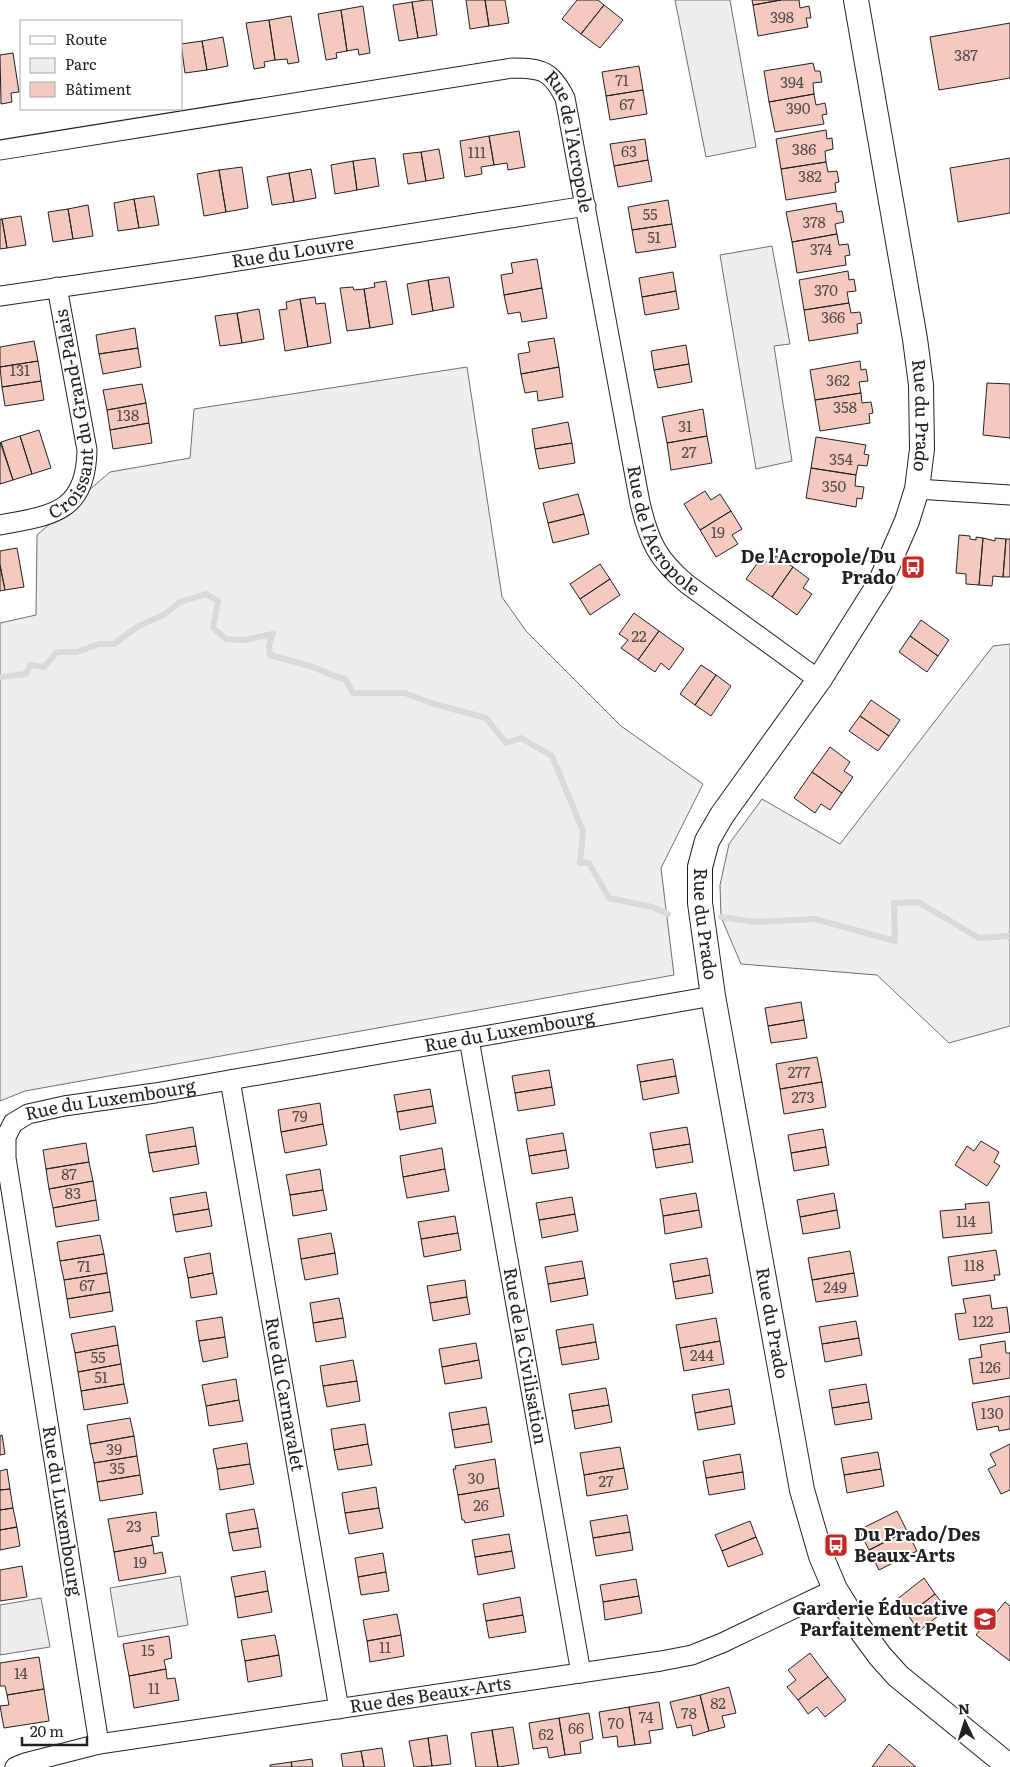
<svg xmlns="http://www.w3.org/2000/svg" width="1010" height="1767" font-family="Literata,serif">
<style>
.green{fill:#eee;stroke:#6f6f6f}
.parking{fill:#ededed;stroke:#6f6f6f}
.lines{fill:none;stroke-linecap:round;stroke-linejoin:round}
.stream{stroke:#d9d9d9;stroke-width:6}
.building{fill:#f3c9c0;stroke:#222}
.minor-casing{stroke:#222;stroke-width:21}
.tertiary-casing{stroke:#222;stroke-width:26}
.minor{stroke:#fff;stroke-width:19}
.tertiary{stroke:#fff;stroke-width:24}
.labels{text-anchor:middle;stroke-width:4;stroke-linejoin:round;paint-order:stroke}
.number-label{font-size:15px;fill:#564c4a}
.street-label{font-size:18px;fill:#222;stroke:#fff}
.poi-label{font-size:18px;font-weight:bold;fill:#222;stroke:#fff;text-anchor:end}
</style>
<rect width="100%" height="100%" fill="#fff"/>
<path class="green" d="M467,367L502,597L526,631L621,726L703,784L661,868L674,975L25,1091L0,1101V623L36,615L37,535L110,472L190,458L194,409Z
M1010,644V1026L949,1043L877,975L741,964L721,917L720,885L729,844L762,799L840,844L993,646Z"/>
<path class="parking" d="M675,0H730L756,147L706,157Z
M772,246L790,344L774,346L792,461L756,469L720,255Z
M180,1576L188,1625L118,1637L110,1588Z
M41,1598L50,1647L0,1655V1605Z"/>
<g class="lines">
<path class="stream" d="M0,677L26,674L30,665L44,667L57,652H77L99,644H114L137,627L165,614L180,602L206,594L218,601L213,628L226,639L244,640L273,634L269,645L270,655L313,667L334,676L345,679L353,693H405L431,703L486,718L506,743L521,738L552,756L583,831L580,863H589L609,898L652,907L668,914
M721,917L756,922L815,919L895,941L894,903L918,902L979,938L1010,936"/>
</g>
<path class="building" d="M426,0H432L437,35L418,38L412,2Z
M466,0H485L489,26L470,29Z
M485,0H505L509,23L489,26Z
M577,0H598L604,5L581,34L562,19Z
M752,0H781L753,5Z
M781,0H799L800,8L809,6L811,18H806L808,27L758,36L753,5Z
M412,2L418,38L399,41L393,5Z
M604,5L623,20L600,48L581,34Z
M363,6L370,53L359,55L358,49L347,51L341,10Z
M341,10L347,51L336,53L337,58L326,60L318,14Z
M291,16L299,62L288,64L287,59L275,60L269,20Z
M269,20L275,60L264,62L265,67L254,69L246,23Z
M1010,23V78L939,90L930,37Z
M223,37L228,66L207,70L202,41Z
M202,41L207,70L185,73L181,44Z
M13,53L19,92L11,93L12,102L1,104L0,55Z
M813,63L815,71H820L822,82L813,83L814,94L769,102L764,71Z
M639,66L643,90L606,96L602,72Z
M643,90L647,114L610,120L606,96Z
M814,94L816,105L825,103L827,114L822,115L824,124L775,132L769,102Z
M826,130L827,139L832,138L833,149L825,151L826,162L781,169L776,139Z
M519,131L525,167L508,170L507,163L494,165L489,136Z
M489,136L494,165L481,167L482,174L465,177L460,141Z
M645,139L648,160L614,166L610,144Z
M439,149L444,178L426,181L421,152Z
M421,152L426,181L408,184L403,154Z
M375,158L379,186L357,190L353,161Z
M1010,158V213L958,222L950,168Z
M648,160L652,181L618,187L614,166Z
M353,161L357,190L335,194L331,165Z
M826,162L828,172L837,171L839,182L835,183L836,192L786,200L781,169Z
M242,167L248,208L226,212L219,170Z
M311,169L316,198L294,202L289,173Z
M219,170L226,212L204,216L197,174Z
M289,173L294,202L272,205L267,177Z
M154,196L159,225L139,228L134,199Z
M134,199L139,228L118,231L114,203Z
M668,200L672,224L632,230L628,207Z
M836,203L837,212L842,211L844,222L835,224L837,234L792,242L786,212Z
M88,205L93,236L73,239L68,209Z
M68,209L73,239L53,242L48,212Z
M21,216L26,245L7,248L2,219Z
M0,219H2L7,248L0,249Z
M672,224L676,247L636,253L632,230Z
M837,234L839,245L848,244L850,255L845,256L846,265L797,273L792,242Z
M537,259L542,288L504,295L501,275L513,273L511,263Z
M848,271L849,280L854,279L856,291L847,292L849,303L804,310L799,280Z
M673,272L676,291L642,297L639,278Z
M449,277L454,307L433,311L428,280Z
M428,280L433,311L412,315L407,284Z
M386,281L393,324L370,328L364,289L375,287L374,283Z
M353,287L354,290L364,289L370,328L347,331L340,288Z
M542,288L547,318L522,322L520,312L508,314L504,295Z
M676,291L679,309L645,315L642,297Z
M315,297L316,304L325,303L331,343L308,347L300,299Z
M300,299L308,347L285,351L279,310L287,309L286,302Z
M849,303L851,313L860,312L862,323L857,324L858,333L809,341L804,310Z
M259,309L264,339L242,343L237,313Z
M237,313L242,343L220,346L215,316Z
M135,328L138,348L99,354L96,335Z
M554,338L559,367L521,374L518,354L530,352L528,342Z
M34,341L38,361L0,367V347Z
M686,345L689,364L654,370L651,351Z
M138,348L141,367L103,374L99,354Z
M38,361L41,381L2,387L0,367Z
M860,361L861,370L866,369L868,381L859,382L861,393L815,400L810,370Z
M689,364L692,382L658,388L654,370Z
M559,367L563,397L538,401L537,391L525,393L521,374Z
M41,381L44,400L5,406L2,387Z
M987,383L1010,384V438L983,435Z
M142,384L146,403L107,410L103,390Z
M861,393L862,403L871,402L873,413L869,414L870,423L820,431L815,400Z
M146,403L149,423L110,430L107,410Z
M703,409L707,436L667,443L662,417Z
M568,422L572,443L535,449L532,429Z
M149,423L152,443L113,449L110,430Z
M39,430L51,468L32,474L20,436Z
M20,436L32,474L13,480L1,442Z
M707,436L712,463L671,470L667,443Z
M816,437L866,445L864,454L869,455L867,466L858,465L856,475L811,468Z
M0,442L13,480L0,484Z
M572,443L575,463L539,469L535,449Z
M811,468L856,475L855,486L864,487L862,499L857,498L856,507L806,498Z
M705,491L711,500L720,494L731,511L700,530L684,504Z
M578,494L584,514L548,523L543,503Z
M731,511L742,529L732,535L738,544L716,557L700,530Z
M584,514L589,534L553,543L548,523Z
M959,535L970,536V539L976,540V537L983,538L979,585L966,584V574L956,573Z
M983,538L995,541V538L1006,539L1003,577L993,576L992,586L979,585Z
M1006,539H1010V577H1003Z
M17,548L24,587L5,590L0,565V551Z
M776,556L793,567L772,597L746,579L761,558L770,564Z
M600,564L610,579L580,599L570,584Z
M0,565L5,590L0,591Z
M793,567L809,579L803,588L812,594L797,615L772,597Z
M610,579L620,595L590,615L580,599Z
M634,613L659,631L638,660L621,648L628,640L619,634Z
M921,620L949,640L938,656L910,636Z
M659,631L684,649L669,670L661,663L655,672L638,660Z
M910,636L938,656L927,672L899,652Z
M701,665L716,675L695,705L680,694Z
M716,675L731,686L711,716L695,705Z
M871,700L900,720L889,736L860,716Z
M860,716L889,736L878,751L849,731Z
M830,747L850,762L844,771L853,777L842,793L812,772Z
M812,772L842,793L830,810L821,804L815,813L794,798Z
M801,1002L804,1020L768,1026L765,1008Z
M804,1020L807,1038L771,1043L768,1026Z
M817,1057L822,1082L780,1089L776,1064Z
M673,1059L676,1076L640,1082L637,1065Z
M549,1070L552,1087L515,1093L512,1076Z
M676,1076L679,1093L643,1100L640,1082Z
M822,1082L826,1107L784,1114L780,1089Z
M552,1087L555,1105L518,1111L515,1093Z
M430,1089L433,1106L397,1112L394,1095Z
M320,1103L323,1124L281,1132L278,1110Z
M433,1106L436,1123L400,1130L397,1112Z
M323,1124L327,1145L285,1153L281,1132Z
M193,1127L196,1146L149,1153L146,1135Z
M687,1127L690,1144L653,1150L650,1133Z
M823,1129L826,1147L791,1153L788,1135Z
M563,1133L566,1150L529,1156L526,1139Z
M981,1141L999,1152L994,1162L1000,1166L987,1186L955,1165L967,1146L974,1151Z
M86,1143L89,1162L46,1169L43,1150Z
M690,1144L693,1162L656,1168L653,1150Z
M196,1146L199,1164L153,1172L149,1153Z
M826,1147L829,1165L794,1171L791,1153Z
M442,1148L445,1169L403,1177L400,1156Z
M566,1150L569,1168L532,1174L529,1156Z
M89,1162L93,1181L49,1189L46,1169Z
M320,1169L323,1190L290,1195L286,1175Z
M445,1169L449,1191L407,1198L403,1177Z
M93,1181L96,1200L53,1208L49,1189Z
M323,1190L327,1210L293,1216L290,1195Z
M206,1192L209,1209L173,1215L170,1198Z
M696,1193L699,1210L663,1216L660,1199Z
M834,1193L837,1210L800,1217L797,1200Z
M572,1197L575,1214L539,1220L536,1203Z
M96,1200L99,1220L56,1227L53,1208Z
M989,1202L992,1233L943,1238L940,1211L966,1209L965,1204Z
M209,1209L212,1226L176,1232L173,1215Z
M699,1210L702,1227L665,1234L663,1216Z
M837,1210L840,1228L803,1234L800,1217Z
M575,1214L578,1231L542,1238L539,1220Z
M455,1216L458,1233L421,1239L418,1222Z
M331,1233L335,1253L301,1259L298,1239Z
M458,1233L461,1250L424,1257L421,1239Z
M100,1235L104,1254L60,1261L57,1242Z
M996,1250L1000,1275H994L995,1280L952,1286L948,1257Z
M850,1251L854,1273L812,1280L808,1258Z
M210,1253L213,1273L188,1278L184,1258Z
M335,1253L338,1274L305,1280L301,1259Z
M104,1254L107,1273L64,1280L60,1261Z
M707,1258L710,1275L673,1282L670,1264Z
M582,1261L585,1278L548,1284L545,1267Z
M107,1273L110,1292L67,1299L64,1280Z
M213,1273L217,1294L191,1298L188,1278Z
M854,1273L858,1296L816,1302L812,1280Z
M710,1275L713,1293L676,1299L673,1282Z
M585,1278L588,1295L551,1302L548,1284Z
M465,1280L467,1297L430,1303L427,1286Z
M110,1292L113,1311L70,1318L67,1299Z
M990,1295L992,1309L1007,1307L1010,1332L959,1340L955,1314L966,1313L963,1299Z
M467,1297L470,1314L433,1321L430,1303Z
M339,1298L343,1318L313,1323L310,1303Z
M222,1317L225,1337L199,1341L196,1321Z
M343,1318L346,1337L316,1342L313,1323Z
M716,1318L720,1341L680,1348L676,1325Z
M856,1321L859,1338L822,1344L819,1327Z
M593,1324L596,1342L559,1348L556,1330Z
M115,1326L118,1345L75,1353L71,1334Z
M225,1337L228,1357L203,1362L199,1341Z
M859,1338L862,1355L825,1362L822,1344Z
M720,1341L724,1364L684,1371L680,1348Z
M1005,1341L1006,1353H1010V1378L973,1384L969,1359L982,1357L980,1345Z
M596,1342L599,1359L562,1365L559,1348Z
M476,1343L479,1360L442,1367L439,1349Z
M118,1345L121,1364L78,1372L75,1353Z
M353,1360L357,1381L323,1386L320,1366Z
M479,1360L482,1378L445,1384L442,1367Z
M121,1364L124,1384L81,1391L78,1372Z
M236,1379L239,1400L206,1406L202,1385Z
M357,1381L360,1401L327,1407L323,1386Z
M124,1384L128,1403L84,1410L81,1391Z
M866,1384L869,1402L832,1408L829,1390Z
M606,1388L609,1405L572,1411L569,1394Z
M729,1389L732,1406L695,1413L692,1395Z
M1010,1396V1429L999,1431L998,1426L977,1430L972,1403Z
M239,1400L243,1421L209,1426L206,1406Z
M869,1402L872,1419L835,1425L832,1408Z
M609,1405L612,1422L575,1429L572,1411Z
M732,1406L735,1424L698,1430L695,1413Z
M486,1407L489,1424L452,1430L449,1413Z
M130,1418L134,1436L90,1444L87,1425Z
M365,1424L368,1444L334,1450L331,1429Z
M489,1424L492,1442L455,1448L452,1430Z
M2,1435L5,1454L0,1455V1436Z
M134,1436L137,1456L94,1463L90,1444Z
M247,1443L250,1464L217,1469L213,1449Z
M368,1444L372,1465L338,1470L334,1450Z
M1010,1444V1490L1001,1494L988,1469L996,1465L990,1454Z
M620,1447L624,1468L584,1475L580,1453Z
M878,1452L881,1469L844,1475L841,1458Z
M740,1454L743,1472L706,1478L703,1461Z
M137,1456L140,1475L97,1482L94,1463Z
M495,1459L499,1488L458,1495L453,1469H456L455,1466Z
M250,1464L254,1484L220,1490L217,1469Z
M624,1468L628,1489L587,1496L584,1475Z
M7,1469L10,1489L0,1490V1471Z
M881,1469L884,1486L847,1493L844,1475Z
M743,1472L745,1489L709,1495L706,1478Z
M140,1475L143,1494L100,1501L97,1482Z
M376,1487L379,1508L345,1513L342,1493Z
M499,1488L504,1516L465,1523L464,1520H462L458,1495Z
M10,1489L13,1508L0,1510V1490Z
M13,1508L17,1527L0,1530V1510Z
M379,1508L383,1528L349,1534L345,1513Z
M254,1509L258,1528L229,1533L226,1514Z
M897,1511L907,1531L869,1550L859,1530Z
M156,1512L159,1536L151,1537L153,1545L114,1552L108,1519Z
M627,1515L630,1532L593,1538L590,1521Z
M750,1521L756,1537L722,1551L715,1535Z
M17,1527L20,1546L0,1550V1530Z
M258,1528L261,1547L233,1551L229,1533Z
M907,1531L917,1551L879,1570L869,1550Z
M630,1532L633,1550L596,1556L593,1538Z
M509,1534L512,1551L475,1557L472,1540Z
M756,1537L763,1554L728,1567L722,1551Z
M153,1545L154,1554L162,1552L166,1573L119,1581L114,1552Z
M512,1551L515,1568L478,1575L475,1557Z
M383,1553L386,1572L358,1577L355,1558Z
M22,1566L27,1597L0,1601V1570Z
M265,1571L268,1591L235,1597L231,1577Z
M386,1572L389,1591L361,1595L358,1577Z
M924,1578L935,1594L908,1615L896,1600Z
M636,1579L639,1596L603,1602L600,1585Z
M268,1591L272,1612L238,1618L235,1597Z
M935,1594L947,1609L919,1631L908,1615Z
M639,1596L642,1613L605,1620L603,1602Z
M520,1597L523,1615L486,1621L483,1604Z
M1005,1602L1010,1606V1661L976,1635L989,1618L991,1619Z
M397,1614L401,1635L367,1641L363,1620Z
M523,1615L526,1632L489,1638L486,1621Z
M275,1635L279,1655L245,1661L241,1640Z
M401,1635L404,1656L370,1662L367,1641Z
M169,1636L172,1658L164,1660L166,1669L129,1676L123,1644Z
M810,1653L828,1677L798,1700L787,1687L796,1680L788,1670Z
M279,1655L282,1676L248,1682L245,1661Z
M39,1657L44,1689L7,1695L5,1686H0V1663Z
M166,1669L167,1679L175,1678L179,1700L134,1708L129,1676Z
M828,1677L846,1700L825,1717L817,1707L808,1714L798,1700Z
M729,1687L736,1713L722,1716L725,1727L709,1731L700,1695Z
M44,1689L49,1721L4,1728L0,1706L9,1705L7,1695Z
M700,1695L709,1731L693,1736L691,1725L677,1728L670,1702Z
M659,1702L663,1729L649,1731L651,1743L635,1745L629,1707Z
M629,1707L635,1745L618,1747L617,1736L603,1738L599,1712Z
M589,1713L593,1739L580,1742L581,1753L565,1755L559,1718Z
M559,1718L565,1755L549,1758L547,1747L533,1749L529,1723Z
M513,1727L519,1764L498,1767L492,1730Z
M492,1730L498,1767H476L471,1733Z
M447,1735L451,1764L432,1766L428,1738Z
M428,1738L432,1766L414,1767L409,1741Z
M889,1744L916,1767H872Z
M382,1748L385,1767H364L361,1751Z
M361,1751L364,1767H343L341,1754Z
M312,1759L313,1767H292L291,1762Z
M291,1762L292,1767H270V1765Z"/>
<g class="lines">
<g class="minor-casing">
<g id="minor">
<path id="s1" d="M0,150L512,68C543,68 551,71 565,98L640,503C649,541 657,559 687,584L819,680"/>
<path id="s2" d="M0,296L193,268L586,206"/>
<path d="M917,489L1010,495"/>
<path id="s3" d="M0,525C52,515 86,513 87,450L57,287"/>
<path id="s4" d="M469,1039L581,1673"/>
<path id="s5" d="M230,1080L339,1709"/>
<path id="s6" d="M99,1744L6,1158V1137L13,1123L28,1114L64,1106L155,1093L713,996"/>
<path id="s7" d="M15,1767L25,1763L99,1744L661,1661L692,1655L722,1643L835,1589"/>
</g>
</g>
<g class="tertiary-casing">
<g id="tertiary">
<path id="s8" d="M856,0L915,339L921,385L922,449L917,489L907,521L880,583L819,680L722,815L707,841L700,867V903L713,996L802,1490L821,1556L835,1589L858,1626L880,1656L898,1676L1010,1767"/>
</g>
</g>
<use href="#minor" class="minor"/>
<use href="#tertiary" class="tertiary"/>
</g>
<defs>
<g id="bus-square" transform="scale(1.25)"><rect x="-9" y="-9" width="18" height="18" rx="4" fill="#c62828" stroke="#fff"/><path d="M-5-6H5V4H4V6H2V4H-2V6H-4V4H-5ZM-3.5-4V0h7V-4ZM-3.5 1.2v1.5H-2V1.2ZM2 1.2v1.5H3.5V1.2Z" fill="#fff"/></g>
<g id="school-square" transform="scale(1.25)"><rect x="-9" y="-9" width="18" height="18" rx="4" fill="#c62828" stroke="#fff"/><path d="M0-5L7-2L0 1L-7-2ZM-4 1L0 2.5L4 1V4Q0 6-4 4Z" fill="#fff"/></g>
</defs>
<g fill-rule="evenodd">
<use href="#bus-square" x="913" y="567"/>
<use href="#bus-square" x="836" y="1545"/>
<use href="#school-square" x="985" y="1619"/>
</g>
<g class="labels">
<g class="number-label">
<text x="782" y="23">398</text>
<text x="966" y="61">387</text>
<text x="622" y="86">71</text>
<text x="792" y="88">394</text>
<text x="627" y="110">67</text>
<text x="798" y="114">390</text>
<text x="804" y="155">386</text>
<text x="629" y="157">63</text>
<text x="477" y="158">111</text>
<text x="810" y="182">382</text>
<text x="650" y="220">55</text>
<text x="814" y="228">378</text>
<text x="654" y="243">51</text>
<text x="821" y="255">374</text>
<text x="826" y="296">370</text>
<text x="833" y="323">366</text>
<text x="20" y="376">131</text>
<text x="838" y="386">362</text>
<text x="845" y="413">358</text>
<text x="128" y="421">138</text>
<text x="685" y="432">31</text>
<text x="689" y="458">27</text>
<text x="841" y="465">354</text>
<text x="834" y="492">350</text>
<text x="718" y="538">19</text>
<text x="639" y="642">22</text>
<text x="799" y="1078">277</text>
<text x="803" y="1103">273</text>
<text x="300" y="1122">79</text>
<text x="69" y="1180">87</text>
<text x="73" y="1199">83</text>
<text x="966" y="1227">114</text>
<text x="974" y="1271">118</text>
<text x="84" y="1272">71</text>
<text x="87" y="1291">67</text>
<text x="835" y="1293">249</text>
<text x="983" y="1327">122</text>
<text x="702" y="1361">244</text>
<text x="98" y="1363">55</text>
<text x="990" y="1373">126</text>
<text x="101" y="1383">51</text>
<text x="992" y="1419">130</text>
<text x="114" y="1455">39</text>
<text x="117" y="1474">35</text>
<text x="476" y="1484">30</text>
<text x="606" y="1487">27</text>
<text x="481" y="1511">26</text>
<text x="134" y="1532">23</text>
<text x="140" y="1568">19</text>
<text x="385" y="1653">11</text>
<text x="148" y="1656">15</text>
<text x="21" y="1679">14</text>
<text x="154" y="1694">11</text>
<text x="718" y="1709">82</text>
<text x="689" y="1719">78</text>
<text x="646" y="1723">74</text>
<text x="616" y="1729">70</text>
<text x="576" y="1734">66</text>
<text x="546" y="1740">62</text>
</g>
<g class="street-label">
<text dy="6" stroke="none"><textPath href="#s1" startOffset="628">Rue de l'Acropole</textPath></text>
<text dy="6" stroke="none"><textPath href="#s2" startOffset="296">Rue du Louvre</textPath></text>
<text dy="6" stroke="none"><textPath href="#s3" startOffset="162">Croissant du Grand-Palais</textPath></text>
<text dy="6" stroke="none"><textPath href="#s8" startOffset="421">Rue du Prado</textPath></text>
<text dy="6" stroke="none"><textPath href="#s1" startOffset="1032">Rue de l'Acropole</textPath></text>
<text dy="6" stroke="none"><textPath href="#s8" startOffset="991">Rue du Prado</textPath></text>
<text dy="6" stroke="none"><textPath href="#s6" startOffset="1136">Rue du Luxembourg</textPath></text>
<text dy="6" stroke="none"><textPath href="#s6" startOffset="731">Rue du Luxembourg</textPath></text>
<text dy="6" stroke="none"><textPath href="#s8" startOffset="1396">Rue du Prado</textPath></text>
<text dy="6" stroke="none"><textPath href="#s4" startOffset="322">Rue de la Civilisation</textPath></text>
<text dy="6" stroke="none"><textPath href="#s5" startOffset="319">Rue du Carnavalet</textPath></text>
<text transform="translate(62 1511) rotate(81)" y="6">Rue du Luxembourg</text>
<text dy="6" stroke="none"><textPath href="#s7" startOffset="422">Rue des Beaux-Arts</textPath></text>
</g>
<g class="poi-label">
<text x="896" y="563">De l'Acropole/Du<tspan x="896" dy="21">Prado</tspan></text>
<text x="854" y="1541" text-anchor="start">Du Prado/Des<tspan x="854" dy="21">Beaux-Arts</tspan></text>
<text x="968" y="1615">Garderie Éducative<tspan x="968" dy="21">Parfaitement Petit</tspan></text>
</g>
</g>
<rect x="20" y="20" width="162" height="90" fill="#ffffff" stroke="#a7a7a7"/>
<rect x="30" y="36" width="25" height="8" fill="#ffffff" stroke="#a7a7a7"/>
<text x="65" y="45" font-size="15" fill="#222222">Route</text>
<rect x="30" y="58" width="25" height="15" fill="#eeeeee" stroke="#a7a7a7"/>
<text x="65" y="70" font-size="15" fill="#222222">Parc</text>
<rect x="30" y="82" width="25" height="15" fill="#f3c9c0" stroke="#a7a7a7"/>
<text x="65" y="95" font-size="15" fill="#222222">Bâtiment</text>
<g transform="translate(965 1722) rotate(356)" stroke="#ffffff" stroke-width="4" paint-order="stroke">
<path d="M0-4L9 19L0 12L-9 19Z" fill="#222222"/>
<text y="-8" font-size="14" font-weight="bold" text-anchor="middle" fill="#222222">N</text>
</g>
<path d="M22 1737v8h65v-8" fill="none" stroke="#222222" stroke-width="2.5"/>
<text x="30" y="1737" font-size="15" fill="#222222" stroke="#ffffff" stroke-width="4" paint-order="stroke">20 m</text>
</svg>
